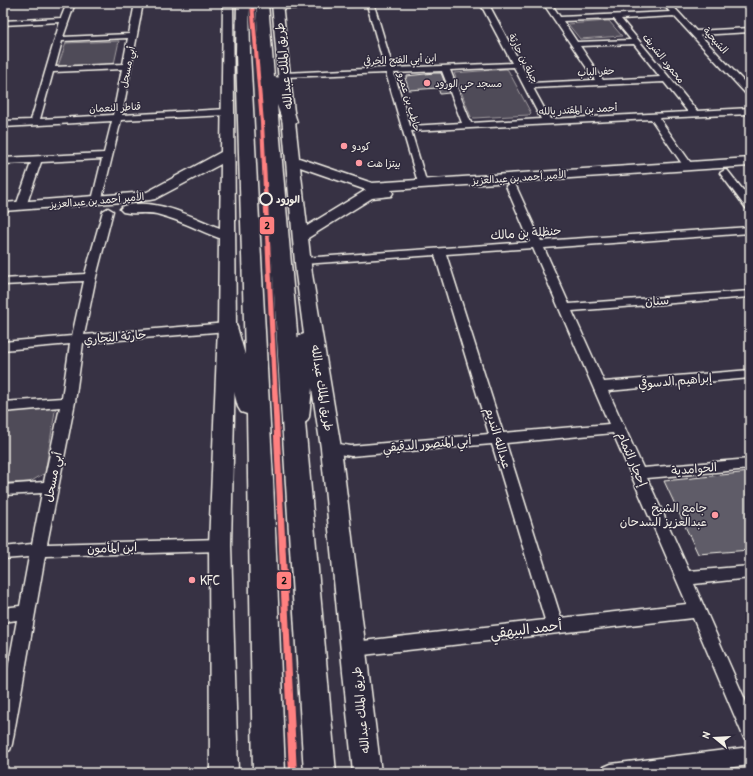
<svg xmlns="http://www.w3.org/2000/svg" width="753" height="776" font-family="'Patrick Hand','Playpen Sans Arabic',sans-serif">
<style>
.green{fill:#504b59;stroke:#a29ea0}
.building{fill:#5f5c67;stroke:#f4f1e8}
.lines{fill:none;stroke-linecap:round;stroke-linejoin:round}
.street-casing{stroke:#f4f1e8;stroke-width:3}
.secondary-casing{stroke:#f4f1e8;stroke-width:3}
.highway-casing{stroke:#f4f1e8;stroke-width:3}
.street{fill:#2f2a3d;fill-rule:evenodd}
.secondary{fill:#2f2a3d;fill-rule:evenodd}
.highway{fill:#2f2a3d;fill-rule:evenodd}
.metro-1-casing{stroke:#2f2a3d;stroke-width:3}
.metro-1{fill:#ff8080;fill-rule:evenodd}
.poi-dot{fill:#ff9aa2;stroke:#2f2a3d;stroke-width:1.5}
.stop-dot{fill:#2f2a3d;stroke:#f4f1e8;stroke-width:2}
.labels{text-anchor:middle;stroke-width:3;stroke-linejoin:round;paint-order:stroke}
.far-street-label{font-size:10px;fill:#f4f1e8;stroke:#2f2a3d}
.far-poi-label{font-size:10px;fill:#f4f1e8;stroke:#2f2a3d;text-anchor:start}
.far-stop-label{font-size:10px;font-weight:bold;fill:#f4f1e8;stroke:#2f2a3d;text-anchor:start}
.street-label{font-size:12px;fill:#f4f1e8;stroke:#2f2a3d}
.poi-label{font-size:12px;fill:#f4f1e8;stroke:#2f2a3d;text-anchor:end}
.near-poi-label{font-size:14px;fill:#f4f1e8;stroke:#2f2a3d;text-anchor:start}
.near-street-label{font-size:14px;fill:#f4f1e8;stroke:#2f2a3d}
.line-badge{stroke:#2f2a3d;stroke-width:1.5}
.pale-badge-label{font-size:11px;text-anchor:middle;font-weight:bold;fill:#111}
</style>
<rect width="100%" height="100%" fill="#373244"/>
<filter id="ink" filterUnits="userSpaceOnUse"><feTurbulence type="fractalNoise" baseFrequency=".025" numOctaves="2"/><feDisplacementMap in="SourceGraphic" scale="8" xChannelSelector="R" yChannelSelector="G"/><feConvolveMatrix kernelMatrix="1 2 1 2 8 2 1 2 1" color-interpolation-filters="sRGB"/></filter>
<g filter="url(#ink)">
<path class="green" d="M607,21H609L622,36L580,39L568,24Z
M119,41L114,64L58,66L66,43Z
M506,69L508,70L531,113L529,115L474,118L471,117L454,73Z
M56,405L45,473L30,482L3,483V410Z"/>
<path class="building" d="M434,73H441L449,93L440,94L438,88L409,90L405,78H407V76Z
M750,472V550L698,554L664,481Z"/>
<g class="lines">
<g class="street-casing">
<path id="street" d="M67,3H75L63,37L129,34L135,3H143L122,115L228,109L232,112L228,115L121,120L101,202L97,203L92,200L102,159L41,162L26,206L21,209L16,206L31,163L3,164V158L104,153L112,121L3,127V121L31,120L60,22L3,25V21L61,18ZM128,38L123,64L55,67L62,41ZM122,69L113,115L40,119L53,72Z
M323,3H379L374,5L393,68L512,63L480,3H488L531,83L595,80L543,3H551L560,17L670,12L662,3H670L696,31L750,28V32L700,35L750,88V96L747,95L674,16L621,19L697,111L750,108V114L659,118L693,166L688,169L685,168L651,119L411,131L427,184L422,187L419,186L386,73L285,77L281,75L285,73L385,68L367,5L278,9L274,7L278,5ZM614,19L631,40L577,42L563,21ZM634,44L660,77L603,80L580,46ZM514,67L541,119L471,123L450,70ZM442,71L462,123L410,126L394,73ZM664,82L688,112L550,119L533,88Z
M745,3H750V6Z
M725,170L728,171L750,199V209L746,208L720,173Z
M511,183L516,186L541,241L750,227V233L544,248L569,304L750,291V297L572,311L604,382L750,370V378L608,391L643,468L750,459V469L647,478L689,571L750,566V578L694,584L750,711V741L744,738L693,618L354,656L348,654L346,649L348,644L354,642L545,620L492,444L351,456L326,452L324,448L326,444L331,443L351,446L489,434L435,255L303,264L297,261L303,258L530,242L506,186ZM533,248L609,424L503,433L446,254ZM613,433L687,604L561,618L506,443Z
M108,208L113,211L96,277L84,335L227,323L231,324L233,327L231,330L227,331L83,343L75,402L47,544L220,539L225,541L228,545L225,549L220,551L45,556L12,744L10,750L3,753V696L17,620L3,622V608L20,606L29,557L3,559V547L32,544L42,493L3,495V485L44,482L60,407L3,412V402L62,398L70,344L3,350V342L72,336L84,281L3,285V279L85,274L103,211Z
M750,747V765L685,773H602L604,767L611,764Z"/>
</g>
<g class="secondary-casing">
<path id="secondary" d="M223,3H233L236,327L231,545L238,773H210L209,545L218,327L219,238C200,231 180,220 160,215C148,211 135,215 123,212L120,209L123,206C156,197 189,216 220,228L221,164L155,199L150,200L3,211V203L147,192L221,152Z
M272,3H282L299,158L372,183L750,158V166L391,190L393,193L391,196L372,198L308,238L312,274L341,448L381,773H353L321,448L312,388L309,417L306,422L299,424L292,422L289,417L296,371V340L299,336L304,334L296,274ZM300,167L366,190L307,226Z"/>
</g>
<g class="highway-casing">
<path id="highway" d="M237,3H249L250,53L273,480L285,773H253L247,414L241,412L238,407L217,327L220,323L227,321L234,323L237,327L245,355L236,53Z
M256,3H268L274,77L282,78L284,81L297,122L294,125L289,127L284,125L277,105L336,773H304Z"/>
</g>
<use href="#street" class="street"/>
<use href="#secondary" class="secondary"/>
<use href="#highway" class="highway"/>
<g class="metro-1-casing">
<path id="metro-1" d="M250,3H254L264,123L297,773H289L260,123Z"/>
</g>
<use href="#metro-1" class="metro-1"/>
</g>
</g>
<g class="poi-dot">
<circle cx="427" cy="83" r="4"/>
<circle cx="344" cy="146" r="4"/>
<circle cx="359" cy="163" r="4"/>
<circle cx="715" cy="515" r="4"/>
<circle cx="192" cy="580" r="4"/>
</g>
<circle class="stop-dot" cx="266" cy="199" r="6"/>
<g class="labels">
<g class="far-street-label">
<text transform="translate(716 40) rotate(48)" y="4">الشيحية</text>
<text transform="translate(524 58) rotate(63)" y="4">جبلة بن حارثة</text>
<text transform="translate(664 58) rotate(51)" y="4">محمود الشريف</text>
<text transform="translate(400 59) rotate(-3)" y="4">ابن أبي الفتح الخرفي</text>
<text transform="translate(127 67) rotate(-79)" y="4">أبي مسحل</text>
<text transform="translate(596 71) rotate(-3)" y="4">حفر الباب</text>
<text transform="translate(410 102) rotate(74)" y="4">حاطب بن عمرو</text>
<text transform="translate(115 107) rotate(-3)" y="4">قناطر النعمان</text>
<text transform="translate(578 109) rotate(-3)" y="4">أحمد بن المقتدر بالله</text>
<text transform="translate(519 177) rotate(-4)" y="4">الأمير أحمد بن عبدالعزيز</text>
<text transform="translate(97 200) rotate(-5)" y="4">الأمير أحمد بن عبدالعزيز</text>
</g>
<g class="far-poi-label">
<text x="435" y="87">مسجد حي الورود</text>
<text x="352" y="150">كودو</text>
<text x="367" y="167">بيتزا هت</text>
</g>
<g class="far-stop-label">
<text x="276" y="203">الورود</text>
</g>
<g class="street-label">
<text transform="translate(284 66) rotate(-96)" y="4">طريق الملك عبدالله</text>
<text transform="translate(526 233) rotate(-4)" y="4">حنظلة بن مالك</text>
<text transform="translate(657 301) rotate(-4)" y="4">سنان</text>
<text transform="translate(115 337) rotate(-5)" y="4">حارثة النجاري</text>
<text transform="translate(675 381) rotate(-5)" y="4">إبراهيم الدسوقي</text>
<text transform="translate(322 388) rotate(81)" y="4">طريق الملك عبدالله</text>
<text transform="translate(498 438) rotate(73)" y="4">عبدالله النديم</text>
<text transform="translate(427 444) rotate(-5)" y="4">أبي المنصور الدقيقي</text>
<text transform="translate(632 459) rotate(67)" y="4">إحجار الثمام</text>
<text transform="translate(694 469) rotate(-5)" y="4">الحوامدية</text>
<text transform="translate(53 477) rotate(-79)" y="4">أبي مسحل</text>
<text transform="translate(112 548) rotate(-2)" y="4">ابن المأمون</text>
<text transform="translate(361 710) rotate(-96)" y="4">طريق الملك عبدالله</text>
</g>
<g class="poi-label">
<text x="707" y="512">جامع الشيخ<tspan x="707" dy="14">عبدالعزيز السدحان</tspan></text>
</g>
<g class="near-poi-label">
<text x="200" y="585">KFC</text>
</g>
<g class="near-street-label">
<text transform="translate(526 629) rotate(-7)" y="5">أحمد البيهقي</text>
</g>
</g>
<g class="line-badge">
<rect x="259" y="216" width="16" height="19" rx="4" fill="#ff8080"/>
<rect x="276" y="571" width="16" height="19" rx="4" fill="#ff8080"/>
</g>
<g class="pale-badge-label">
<text x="267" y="229">2</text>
<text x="284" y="584">2</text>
</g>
<rect width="753" height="776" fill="none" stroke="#2f2a3d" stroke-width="16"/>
<rect x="8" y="8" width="737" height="760" fill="none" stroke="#f4f1e8" stroke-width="1.5" filter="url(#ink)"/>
<g transform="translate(715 738) rotate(288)" stroke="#2f2a3d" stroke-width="3" paint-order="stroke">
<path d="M0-3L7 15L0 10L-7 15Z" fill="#f4f1e8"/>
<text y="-6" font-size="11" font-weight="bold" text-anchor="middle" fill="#f4f1e8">N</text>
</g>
</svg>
